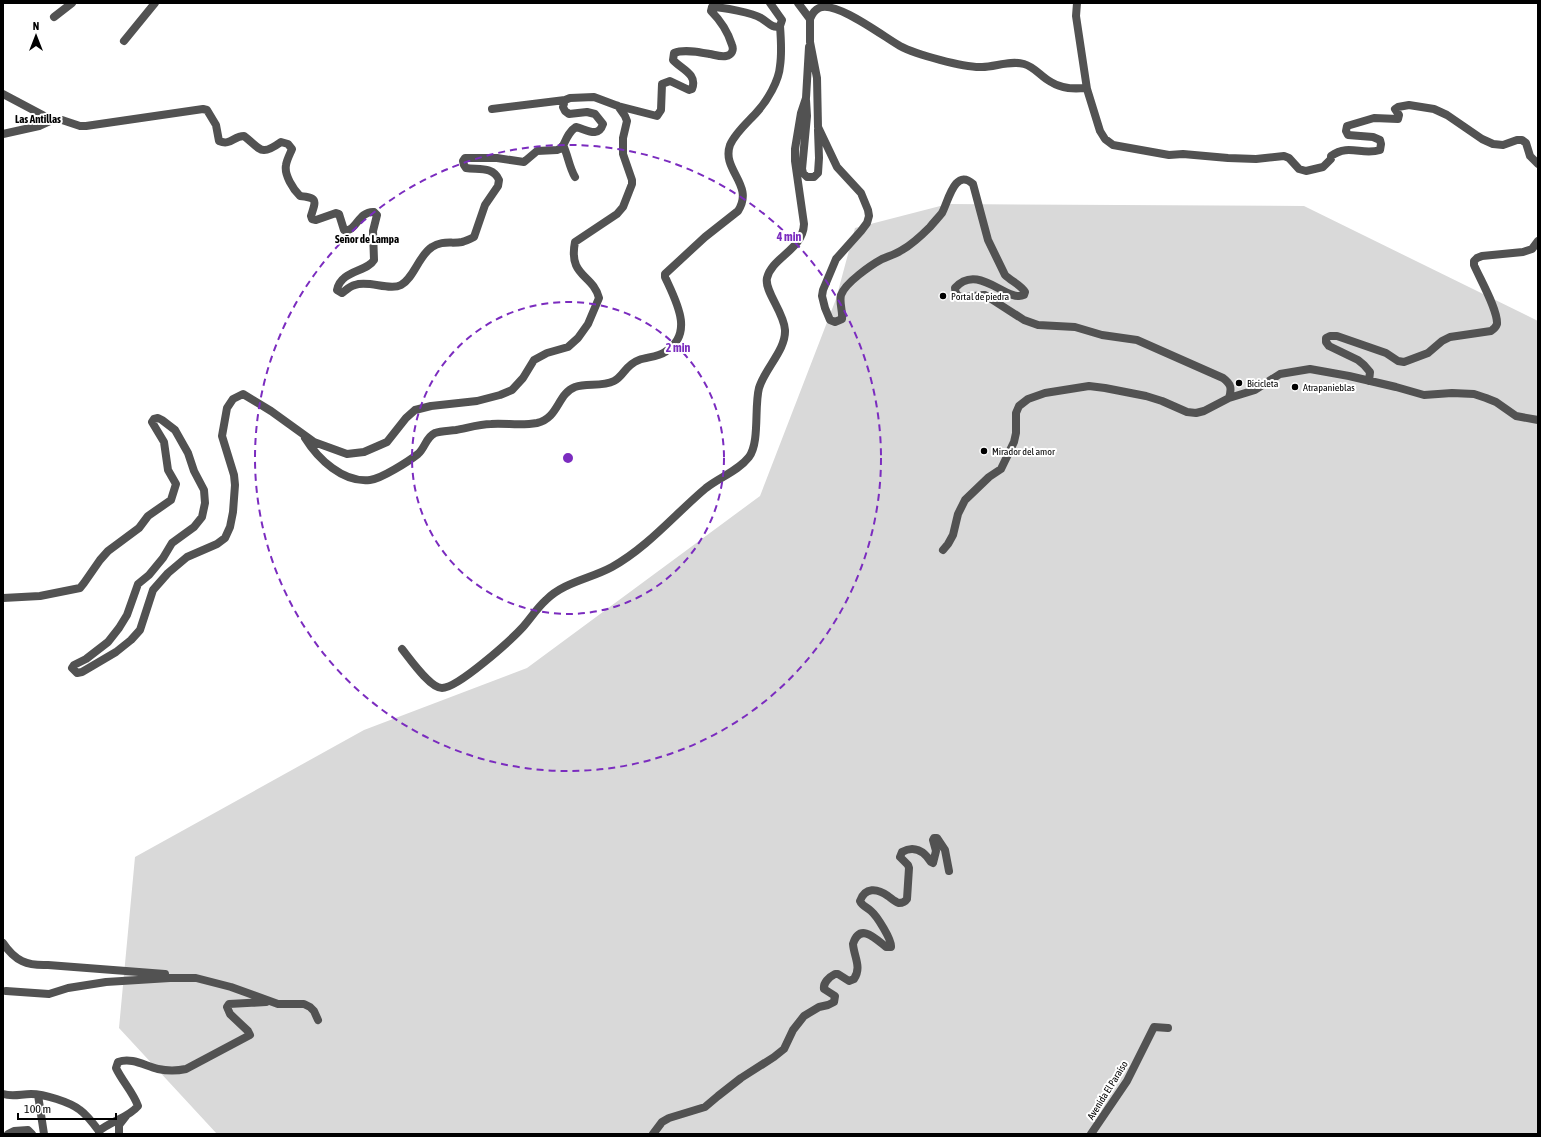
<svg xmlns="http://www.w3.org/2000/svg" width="1541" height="1137" font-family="'Asap Condensed',sans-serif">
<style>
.green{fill:#d9d9d9}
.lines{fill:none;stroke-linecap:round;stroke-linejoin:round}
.minor{stroke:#525252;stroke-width:8}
.ring{fill:none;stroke:#7b2cbf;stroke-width:2;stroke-dasharray:7 5}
.poi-dot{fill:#000;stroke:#fff;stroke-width:1.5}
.labels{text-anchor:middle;stroke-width:4;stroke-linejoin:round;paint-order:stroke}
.poi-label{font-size:10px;fill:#000;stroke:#fff;text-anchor:start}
.street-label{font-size:10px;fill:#000;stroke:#fff}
.neighbourhood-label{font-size:11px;font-weight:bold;fill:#000;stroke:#fff}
.centre{fill:#7b2cbf;stroke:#fff;stroke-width:2}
.ring-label{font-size:12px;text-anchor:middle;font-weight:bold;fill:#7b2cbf;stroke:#fff;stroke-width:4;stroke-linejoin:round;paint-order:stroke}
</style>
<rect width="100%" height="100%" fill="#fff"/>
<path class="green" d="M948,204L1304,206L1538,321V1134H217L119,1028L135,857L364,730L527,668L760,496L836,299L855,228Z"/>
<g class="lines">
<path class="minor" d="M798,3L810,19V42L817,78L818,127L837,167L861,193L868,210L869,216L867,223L861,231L836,259L823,290L822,296L825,308L830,320L835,322L842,319C843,311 839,303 841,295C845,283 871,265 882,259C889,256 896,254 902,250C913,244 921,236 930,227C934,222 938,218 942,213C948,202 955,167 973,184L988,240L1005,275C1011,281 1021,285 1025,292L1024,295C1007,303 978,262 955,288C955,304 975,294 985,295L1024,320L1038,325L1075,327L1102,335L1137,340L1223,378C1231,384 1232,388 1229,398
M1077,3L1076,16L1087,89L1100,131L1105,139L1113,145L1169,155L1183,154L1228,158L1256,159L1284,156L1289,158L1299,169L1306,171L1323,167L1331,159V156C1349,143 1362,156 1380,150L1381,144L1380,140L1373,137L1348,135L1346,131L1347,126L1374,118L1398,119L1399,115L1395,109L1398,107L1409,105L1434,109L1447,115L1482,139L1493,144L1503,145L1517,140H1522L1526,143L1530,156L1538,164
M54,17L72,3
M810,19C812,14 814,10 819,8C836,0 884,37 900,46C915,54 964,68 982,67C995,67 1010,60 1024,64C1035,67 1041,77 1051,82C1062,89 1074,89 1086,88
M124,41L155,3
M3,94L52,120
M806,100L807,116L802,169L803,173L807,177H814L818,173L819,158L818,130
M492,109L565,100
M3,134L39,126L52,120H62L80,126H86L203,109L207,110L216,125L219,141C231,146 233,136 244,136C261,149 260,157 281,142L288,144L292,149C290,154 287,159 286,165C284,175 293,189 300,196C318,198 316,200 311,216L312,219L316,220L336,213L339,214L344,230C356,233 358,211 374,212L377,215L373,231L374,260C367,272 341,270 337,290L342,293C346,290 350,286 355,285C368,280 390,291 401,285C414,278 419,255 432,247C442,240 452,244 462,242C466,241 470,239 474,237L485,205L498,186L499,180C493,166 478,170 466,168L464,165L463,161L465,158H497L524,162L537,151L557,150L562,148C566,140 568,132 576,127C586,129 598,139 603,124L595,114L587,112L569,114L565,111L563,107L565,100L570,98L594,97L618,106L657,116L661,110L662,84L670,81L689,90L692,89C698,74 681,69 673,60L674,53C684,49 699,52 710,54C715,55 721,57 726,56C732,55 734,50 732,45C728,32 720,20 711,11L712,7C722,7 753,13 761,18C768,22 772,29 780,26L782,20L770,3
M563,145C568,155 569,167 575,177
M1369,381L1370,372L1364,365L1358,360L1329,346L1326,342V338L1330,336H1337L1386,353L1398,361L1404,362L1428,353L1442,341L1450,337L1491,331C1494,329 1496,327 1497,324C1498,310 1480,279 1474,265V261L1477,258L1482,256L1523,252L1532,249L1538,241
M305,438C318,459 343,483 370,480C381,479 409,461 418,454C425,448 426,437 435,433C441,431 449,431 456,430C467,428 480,424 491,424C507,423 521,426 537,423C559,418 557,394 575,387C587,383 602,387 614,381C624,376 625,365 639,360C647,357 658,357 665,352C695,334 676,301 665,277V274L705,237L738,211C755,185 721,170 730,145C735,133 748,122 757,112C767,101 779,81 780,66C782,53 781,39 780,26
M943,550L948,544L953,535L958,514L965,500L989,477L1001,469L1014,442L1016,433V413L1019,406L1028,399L1045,393L1089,386L1105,388L1146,396L1162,401L1187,412L1196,413L1204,411L1229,398L1255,390L1280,374L1310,369L1349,376L1396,387L1424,395L1452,393L1474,394L1486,398L1496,402L1516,416L1538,420
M3,598L40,596L80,588L84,583L100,560L108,551L139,528L148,516L171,500L176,484L168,470L164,442L152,422L154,419L158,418L162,420L175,430L188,453L194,471L204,490L205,503L202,517L194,527L172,543L163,558L149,575L138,584L127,615L119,628L108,642L86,659L74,665L72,668L77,673L82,672L116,652L131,640L140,630L153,590L168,573L187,557L217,544L225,538L230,527L233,512L235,485L234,475L222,436L227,408L233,399L243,394L271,411L314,442L347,454L364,452L387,442L406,418L415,410L431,406L477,401L500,395L512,390L523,378L534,360L547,353L568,347L578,338L588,324L599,298C593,274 568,277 575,242L617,214L623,207L632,184V180L623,154V138L627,121L625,116L618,106
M402,649C410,659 430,688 442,688C458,688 511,640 523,627C531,618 537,608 546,600C564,582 590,579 612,567C648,547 675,514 706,488C720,477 738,471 749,457C760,442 754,407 759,388C765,368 786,350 785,330C784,312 764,291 767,278C772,257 803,250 804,224L795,161V149L801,113L806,98L809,47
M3,943C15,961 27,966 48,965L165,974
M6,991L49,994L68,988L106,982L170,978H196L231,987L278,1004H304L310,1007L314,1011L318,1020
M3,1094C13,1097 21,1094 31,1094C44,1094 70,1102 80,1110C87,1115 93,1123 99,1131
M38,1095L44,1134
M8,1134L14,1131L28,1130L32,1134
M99,1134V1131C111,1121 128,1118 138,1106C133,1092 122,1081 116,1068L118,1062C132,1057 145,1066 158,1069C167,1071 177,1071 186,1069L250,1035L248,1031L230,1014L227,1007L229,1004L266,1002
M119,1134V1125L126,1116
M653,1134L662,1122L669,1118L705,1107L718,1096L741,1078L774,1057L784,1049L793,1030L804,1016L819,1007L828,1005L834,1002L835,996L824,989C823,983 829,977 835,974H838L849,981L854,979C862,967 854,957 853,944C860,922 876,939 886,947H891C892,940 877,916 871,911C867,907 862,906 860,901C865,887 877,888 888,896C891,898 895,902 899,903C902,903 905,902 907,899L909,868L908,865L900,857L902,852C914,845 924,851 931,862L933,863L936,851L933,840L934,838H937L945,850L949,871
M1091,1134L1127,1081L1154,1027L1168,1028"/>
</g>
<g class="ring">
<circle cx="568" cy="458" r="156"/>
<circle cx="568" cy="458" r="313"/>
</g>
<g class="poi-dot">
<circle cx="943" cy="296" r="4"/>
<circle cx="1239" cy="383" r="4"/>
<circle cx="1295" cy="387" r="4"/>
<circle cx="984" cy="451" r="4"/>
</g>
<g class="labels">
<g class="poi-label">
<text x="951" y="300">Portal de piedra</text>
<text x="1247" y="387">Bicicleta</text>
<text x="1303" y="391">Atrapanieblas</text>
<text x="992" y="455">Mirador del amor</text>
</g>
<g class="street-label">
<text transform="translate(1107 1090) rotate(-58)" y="4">Avenida El Paraíso</text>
</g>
<g class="neighbourhood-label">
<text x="38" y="123">Las Antillas</text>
<text x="367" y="243">Señor de Lampa</text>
</g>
</g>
<circle cx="568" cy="458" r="6" class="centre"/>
<g class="ring-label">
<text x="789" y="241">4 min</text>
<text x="678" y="352">2 min</text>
</g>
<rect width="1541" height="1137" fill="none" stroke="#000000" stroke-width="8"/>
<g transform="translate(36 36)" stroke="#ffffff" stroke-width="3" paint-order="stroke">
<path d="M0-3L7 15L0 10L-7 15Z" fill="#000000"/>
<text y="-6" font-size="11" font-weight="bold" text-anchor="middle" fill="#000000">N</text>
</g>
<path d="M18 1113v6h98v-6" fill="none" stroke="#000000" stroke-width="2"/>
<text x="24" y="1113" font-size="12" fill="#000000" stroke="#ffffff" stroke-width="3" paint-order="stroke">100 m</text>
</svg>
